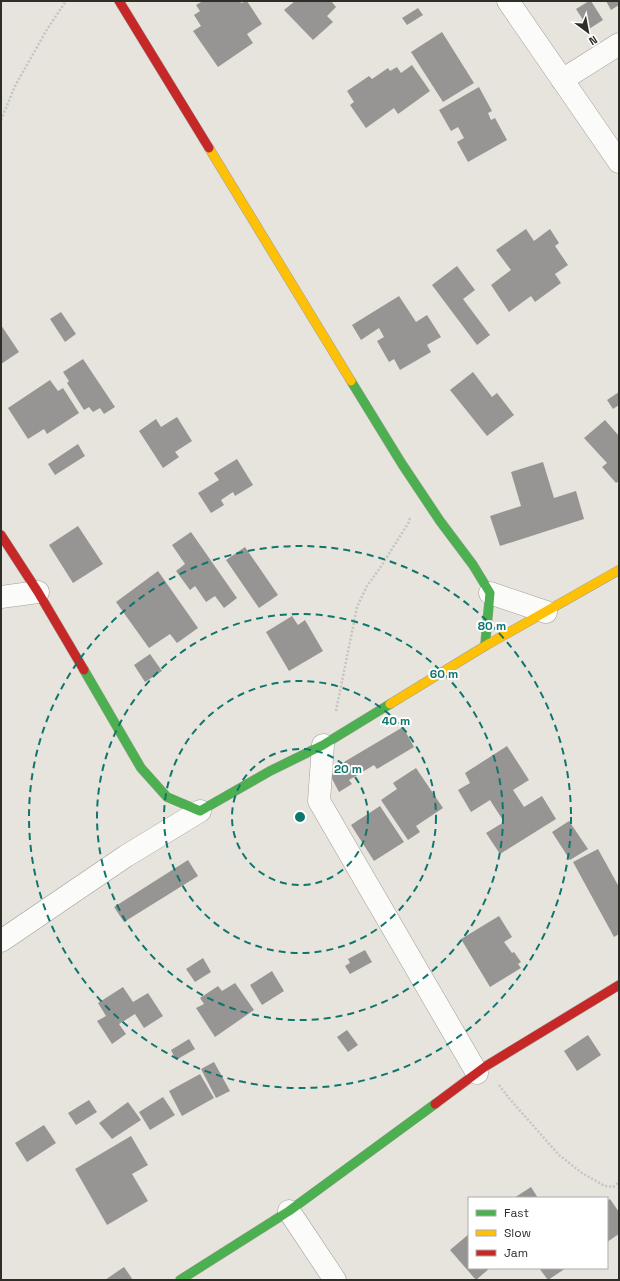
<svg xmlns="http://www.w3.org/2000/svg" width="620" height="1281" font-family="'Space Grotesk',sans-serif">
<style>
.building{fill:#969594}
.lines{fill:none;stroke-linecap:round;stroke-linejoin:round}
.street-casing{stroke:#a09e98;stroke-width:23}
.fast-casing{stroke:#a09e98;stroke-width:10}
.slow-casing{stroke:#a09e98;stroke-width:10}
.jam-casing{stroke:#a09e98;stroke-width:10}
.path{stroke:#c4c4c1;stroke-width:2.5;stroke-dasharray:2 2;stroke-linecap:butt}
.street{stroke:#fbfbfa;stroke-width:22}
.fast{stroke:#4caf50;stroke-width:9}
.slow{stroke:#ffc107;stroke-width:9}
.jam{stroke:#c62828;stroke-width:9}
.ring{fill:none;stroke:#0f766e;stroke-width:2;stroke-dasharray:7 5}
.centre{fill:#0f766e;stroke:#fff;stroke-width:2}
.ring-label{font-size:12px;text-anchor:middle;font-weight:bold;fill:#0f766e;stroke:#fff;stroke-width:4;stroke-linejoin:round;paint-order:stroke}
</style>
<rect width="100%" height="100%" fill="#e6e4dc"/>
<path class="building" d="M203,1H240L241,3L247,1L262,24L247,34L253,43L218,67L193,31L201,26L194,15L200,11L196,5Z
M295,1H331L336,7L327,16L333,22L313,40L284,10Z
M589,1H591L603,20L589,29L576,9Z
M606,1H619V5L611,10Z
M418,8L423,15L407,25L402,18Z
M442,32L474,83L443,102L411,52Z
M412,65L430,91L398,114L394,108L366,128L350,105L354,102L347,91L369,76L372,79L388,68L390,71L397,67L401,73Z
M479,87L492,111L488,113L491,120L495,118L507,140L468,162L457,142L464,138L458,127L451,131L439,110Z
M526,229L534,241L550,229L559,243L555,246L568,265L555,274L561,283L535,302L531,296L509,312L491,285L511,270L496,250Z
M457,266L475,290L463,299L490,335L477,345L432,285Z
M399,296L416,322L427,315L441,337L427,345L431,352L400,370L394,359L389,362L377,341L384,337L379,328L361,340L352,325Z
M61,312L76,334L65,342L50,319Z
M1,325L19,352L1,364Z
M83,359L115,407L104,414L100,408L93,412L89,407L84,410L67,383L69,381L63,372Z
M473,372L492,397L497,393L514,415L487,436L450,390Z
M50,380L58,391L63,388L79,413L47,434L44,429L28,439L8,408Z
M619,392V405L613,409L607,400Z
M177,417L192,441L175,452L179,457L163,468L139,431L156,419L161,427Z
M605,420L619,436V481L616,483L602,467L607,463L584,438Z
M78,444L85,456L55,475L48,464Z
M237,459L253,485L235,496L233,492L221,500L224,505L211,513L198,493L219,480L214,473Z
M543,462L554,498L576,491L584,519L500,546L490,516L521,506L511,472Z
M78,526L103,564L73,583L49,545Z
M191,532L237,598L224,608L215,596L206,602L195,586L190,590L176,571L185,564L172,545Z
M245,547L278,595L259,608L226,560Z
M158,571L198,628L177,643L170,634L149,648L116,602Z
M292,616L298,625L305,620L323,651L289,671L266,632Z
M150,654L162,671L145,682L134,665Z
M403,727L414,747L377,769L374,765L349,780L352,784L339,792L329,773L345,764L344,762Z
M507,746L529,780L513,790L524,807L542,796L556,819L500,854L486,833L504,822L490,800L471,812L458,790L470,783L465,773Z
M416,768L443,808L416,826L420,832L408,840L381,800L397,789L393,783Z
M380,806L404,842L374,861L351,825Z
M569,821L588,849L570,860L552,832Z
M598,849L619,887V934L614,937L573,862Z
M188,860L198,876L124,922L114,907Z
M499,916L512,937L504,942L512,953L514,952L521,962L518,964L521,968L490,987L461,939Z
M365,950L372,962L350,974L345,966L350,963L348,959Z
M203,958L211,972L195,982L186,969Z
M272,971L284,991L262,1005L250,985Z
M235,983L254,1010L215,1037L196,1008L204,1004L200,998L218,986L222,991Z
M123,987L133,1002L148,993L163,1016L144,1028L135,1014L119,1024L126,1034L112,1044L97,1021L106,1016L98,1003Z
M347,1030L358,1045L348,1052L337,1037Z
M588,1035L601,1055L577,1071L564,1051Z
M189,1039L195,1049L176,1060L171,1050Z
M214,1062L230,1091L216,1098L201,1069Z
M200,1074L214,1098L182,1116L169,1091Z
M163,1097L175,1115L150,1130L139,1112Z
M89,1100L97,1112L76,1125L68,1113Z
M128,1102L141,1120L112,1139L99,1123Z
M44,1125L56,1143L27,1162L15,1143Z
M131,1136L148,1165L132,1174L148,1201L107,1225L75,1169Z
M531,1187L538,1198H514Z
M610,1199L619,1212V1234L607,1242V1201Z
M469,1234V1268H490L476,1280L450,1250Z
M124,1267L133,1280H105Z
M539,1268H566L548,1280Z"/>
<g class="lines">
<g class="street-casing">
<path id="street" d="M508,1L619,162
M562,80L619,44
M490,593L546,612
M1,597L38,592
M323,745L319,801L477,1073
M1,941L126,856L200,811
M289,1211L335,1280"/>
</g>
<g class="fast-casing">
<path id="fast" d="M351,381L402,464L440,521L473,565L490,593L485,646
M84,670L141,768L167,797L200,811L270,771L323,745L390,704
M180,1280L289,1211L435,1104"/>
</g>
<g class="slow-casing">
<path id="slow" d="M209,148L351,381
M390,704L485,646L619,570"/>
</g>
<g class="jam-casing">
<path id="jam" d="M119,1L209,148
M1,535L38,592L84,670
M435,1104L486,1066L619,985"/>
</g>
<path class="path" d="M1,120L15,86L46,31L66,1
M336,711L357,607L367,586L380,568L409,522L410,517
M499,1085L508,1097L559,1155L582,1173L605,1186L613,1187L619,1182"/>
<use href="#street" class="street"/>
<use href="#fast" class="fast"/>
<use href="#slow" class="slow"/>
<use href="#jam" class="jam"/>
</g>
<g class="ring">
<circle cx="300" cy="817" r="68"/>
<circle cx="300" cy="817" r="136"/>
<circle cx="300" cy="817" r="203"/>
<circle cx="300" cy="817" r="271"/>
</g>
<circle cx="300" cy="817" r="6" class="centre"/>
<g class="ring-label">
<text x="492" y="630">80 m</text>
<text x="444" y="678">60 m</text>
<text x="396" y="725">40 m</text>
<text x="348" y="773">20 m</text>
</g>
<rect width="620" height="1281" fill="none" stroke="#2f2d28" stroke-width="4"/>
<rect x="468" y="1197" width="140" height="72" fill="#ffffff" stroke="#acaba9"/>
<rect x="476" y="1210" width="20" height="6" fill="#4caf50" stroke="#acaba9"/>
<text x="504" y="1217" font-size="12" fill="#2f2d28">Fast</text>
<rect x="476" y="1230" width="20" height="6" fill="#ffc107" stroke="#acaba9"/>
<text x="504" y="1237" font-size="12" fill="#2f2d28">Slow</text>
<rect x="476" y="1250" width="20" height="6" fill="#c62828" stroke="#acaba9"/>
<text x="504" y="1257" font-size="12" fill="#2f2d28">Jam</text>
<g transform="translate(588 32) rotate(148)" stroke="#ffffff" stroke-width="3" paint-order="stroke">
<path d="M0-3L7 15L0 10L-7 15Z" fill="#2f2d28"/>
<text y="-6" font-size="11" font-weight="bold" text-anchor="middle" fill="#2f2d28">N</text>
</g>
</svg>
